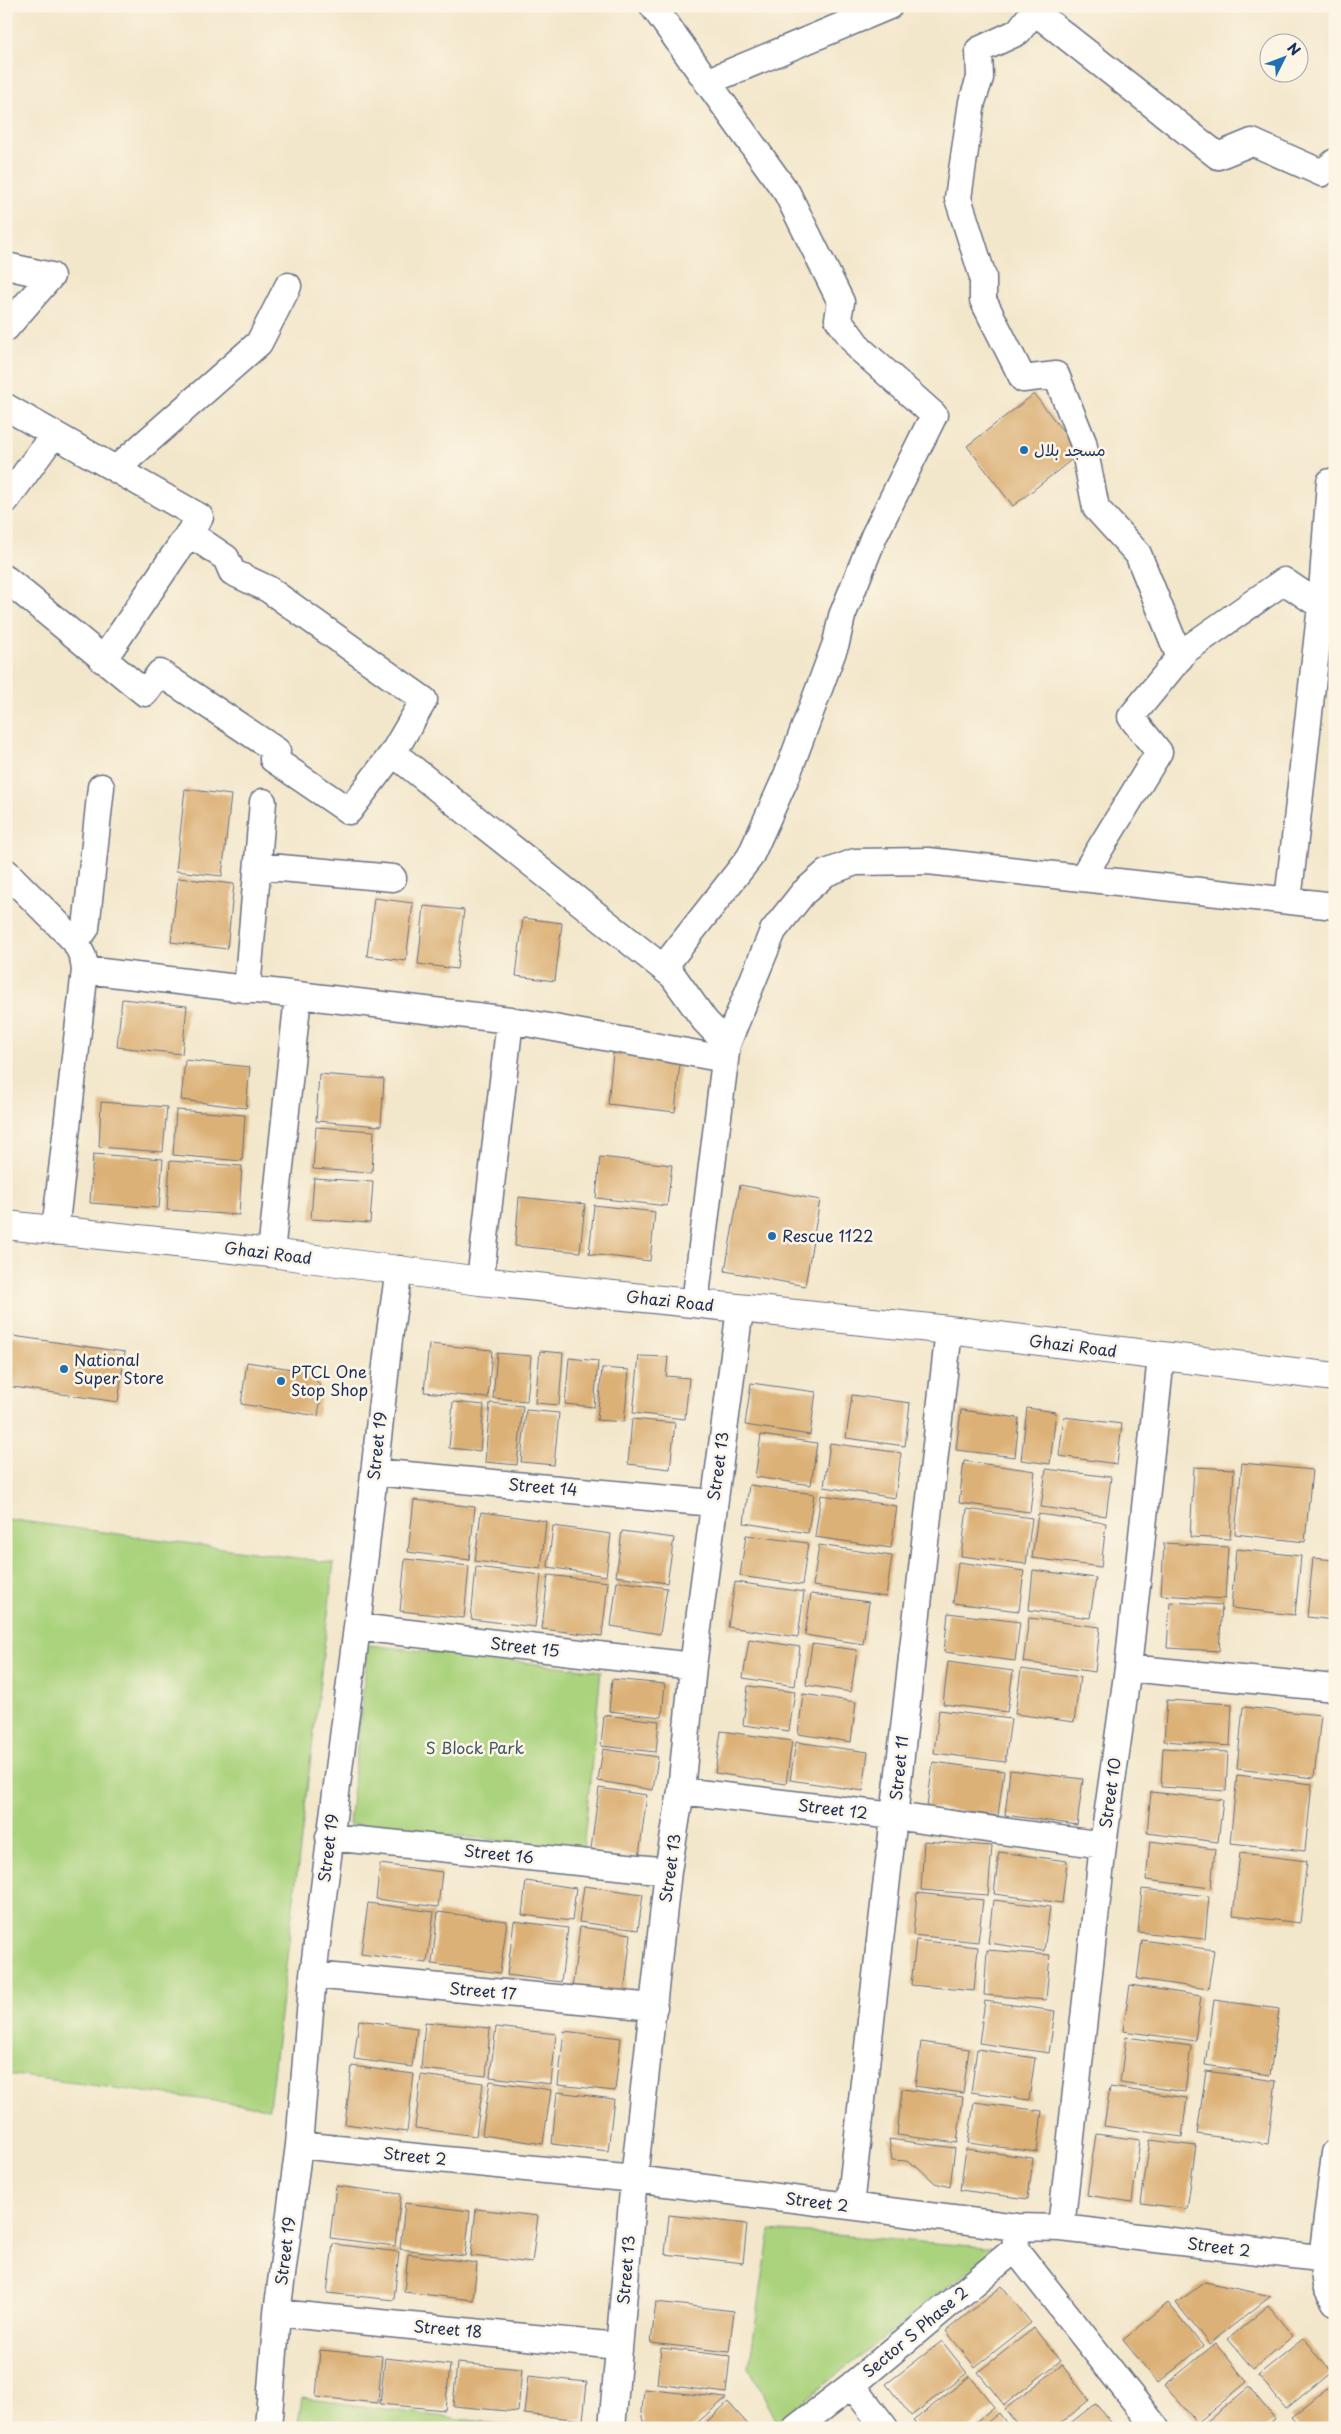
<svg xmlns="http://www.w3.org/2000/svg" width="1341" height="2434" font-family="'Playpen Sans','Playpen Sans Arabic',sans-serif">
<style>
.green{fill:#abd37e;stroke:#63816e}
.building{fill:#dcb177}
.lines{fill:none;stroke-linecap:round;stroke-linejoin:round}
.street-casing{stroke:#676f84;stroke-width:29}
.secondary-casing{stroke:#676f84;stroke-width:30}
.street{stroke:#fff;stroke-width:26}
.secondary{stroke:#fff;stroke-width:28}
.poi-dot{fill:#1f6fb2;stroke:#fcf5e5;stroke-width:2}
.labels{text-anchor:middle;stroke-width:5;stroke-linejoin:round;paint-order:stroke}
.poi-label{font-size:16px;fill:#1b2f5e;stroke:#fcf5e5;text-anchor:start}
.street-label{font-size:16px;fill:#1b2f5e;stroke:#fcf5e5}
.park-label{font-size:16px;fill:#3f5866;stroke:#fcf5e5}
</style>
<rect width="100%" height="100%" fill="#fcf5e5"/>
<filter id="ink" filterUnits="userSpaceOnUse"><feTurbulence type="fractalNoise" baseFrequency=".02" numOctaves="2"/><feDisplacementMap in="SourceGraphic" scale="10" xChannelSelector="R" yChannelSelector="G"/><feConvolveMatrix kernelMatrix="1 2 1 2 8 2 1 2 1" color-interpolation-filters="sRGB"/></filter>
<filter id="wash" filterUnits="userSpaceOnUse"><feTurbulence type="fractalNoise" baseFrequency=".0096" numOctaves="4" result="noise"/><feDisplacementMap in="SourceGraphic" scale="20" xChannelSelector="R" yChannelSelector="G"/><feGaussianBlur stdDeviation="1.12" result="paint"/><feColorMatrix in="noise" values="0 0 0 0 0 0 0 0 0 0 0 0 0 0 0 0 0 1.4 0 .05"/><feComposite in="paint" operator="in"/></filter>
<g filter="url(#wash)">
<rect width="100%" height="100%" fill="#f3e7cb"/>
<path class="green" d="M6,1519L334,1563L269,2108L6,2074Z
M368,1645L601,1671L583,1850L349,1824Z
M770,2230L997,2248L777,2422L749,2367Z
M302,2398L528,2428H297Z"/>
<g id="blocks">
<path class="building" d="M1034,394L1080,453L1013,506L967,446Z
M185,789L231,795L222,876L176,871Z
M178,878L234,884L227,949L171,942Z
M374,898L413,903L406,961L367,956Z
M424,906L464,910L457,969L418,964Z
M523,918L562,923L555,981L516,976Z
M122,999L187,1006L182,1054L117,1047Z
M613,1053L680,1061L675,1112L608,1104Z
M185,1060L250,1067L246,1108L181,1100Z
M319,1074L384,1079L381,1126L316,1121Z
M101,1102L167,1107L163,1152L99,1147Z
M176,1110L245,1115L242,1161L173,1155Z
M316,1127L374,1131L372,1173L313,1169Z
M93,1154L163,1159L159,1208L90,1203Z
M600,1157L672,1165L667,1206L596,1198Z
M170,1161L242,1166L239,1215L167,1210Z
M314,1178L373,1182L370,1223L311,1219Z
M740,1185L820,1200L805,1286L725,1271Z
M519,1197L585,1204L580,1252L515,1246Z
M594,1205L655,1212L650,1261L589,1254Z
M6,1335L125,1352L118,1402L6,1386Z
M429,1344L492,1350L488,1398L424,1392Z
M540,1351L563,1353L559,1405L535,1403Z
M497,1353L531,1356L527,1401L493,1398Z
M639,1356L668,1357L666,1376L689,1378L685,1419L633,1413Z
M569,1358L598,1361L594,1407L565,1404Z
M247,1362L311,1372L322,1389L318,1416L241,1404Z
M602,1368L629,1370L624,1422L597,1420Z
M751,1383L816,1392L810,1435L745,1425Z
M852,1395L910,1403L905,1446L846,1438Z
M453,1402L484,1405L480,1451L449,1448Z
M490,1403L523,1406L517,1465L485,1462Z
M1027,1408L1056,1412L1050,1464L1021,1460Z
M526,1410L559,1413L554,1465L521,1462Z
M961,1410L1019,1418L1015,1457L956,1450Z
M1064,1417L1122,1424L1117,1464L1059,1456Z
M632,1419L675,1423L670,1469L628,1464Z
M761,1435L817,1443L811,1485L755,1477Z
M830,1443L901,1453L895,1498L824,1487Z
M964,1461L1035,1471L1030,1512L959,1503Z
M1242,1463L1312,1470L1305,1542L1235,1534Z
M1194,1467L1234,1469L1230,1539L1190,1537Z
M1046,1469L1111,1477L1106,1516L1041,1507Z
M749,1485L814,1494L808,1533L744,1523Z
M821,1495L897,1506L891,1548L815,1537Z
M414,1500L475,1507L469,1560L408,1552Z
M967,1509L1032,1518L1026,1564L961,1556Z
M481,1512L546,1521L541,1569L475,1561Z
M1038,1514L1106,1523L1101,1567L1032,1558Z
M553,1526L611,1534L606,1576L548,1567Z
M622,1531L674,1538L667,1583L616,1576Z
M746,1535L808,1543L802,1585L740,1576Z
M1164,1543L1228,1547L1225,1599L1161,1595Z
M819,1545L892,1556L886,1597L813,1586Z
M1236,1549L1301,1556L1295,1615L1231,1608Z
M1313,1558L1335,1560V1620L1307,1617Z
M405,1559L469,1566L464,1618L400,1611Z
M958,1562L1024,1571L1019,1611L953,1603Z
M476,1567L541,1575L535,1627L471,1619Z
M1033,1570L1096,1578L1090,1618L1029,1610Z
M548,1575L608,1582L602,1636L542,1629Z
M617,1581L667,1588L660,1634L611,1626Z
M735,1582L804,1592L798,1637L728,1627Z
M811,1594L869,1602L863,1644L805,1635Z
M1170,1602L1222,1605L1219,1651L1167,1648Z
M948,1613L1020,1622L1015,1661L944,1652Z
M1029,1618L1100,1627L1095,1672L1023,1662Z
M749,1639L800,1647L795,1686L743,1678Z
M812,1644L857,1650L851,1692L806,1685Z
M948,1662L1013,1671L1007,1712L943,1704Z
M1021,1669L1080,1677L1074,1722L1015,1714Z
M612,1679L665,1684L662,1717L609,1711Z
M748,1686L795,1692L789,1731L743,1725Z
M803,1694L856,1702L851,1742L798,1734Z
M1167,1700L1232,1704L1230,1746L1164,1741Z
M1243,1707L1321,1715L1314,1778L1237,1769Z
M939,1710L1011,1719L1005,1762L934,1753Z
M604,1715L659,1721L656,1752L601,1746Z
M721,1731L792,1741L786,1784L715,1773Z
M796,1742L868,1752L863,1791L790,1780Z
M1163,1748L1228,1752L1226,1791L1161,1787Z
M603,1749L658,1757L653,1790L598,1781Z
M933,1762L1004,1771L998,1816L927,1807Z
M1010,1770L1083,1779L1077,1825L1005,1815Z
M1237,1775L1312,1784L1305,1851L1230,1843Z
M599,1788L647,1795L639,1856L591,1849Z
M1151,1792L1223,1800L1218,1842L1147,1833Z
M924,1841L992,1846L988,1895L921,1890Z
M1150,1841L1215,1849L1211,1888L1146,1880Z
M999,1852L1067,1861L1062,1903L994,1894Z
M1240,1853L1307,1861L1300,1923L1233,1915Z
M380,1864L442,1872L438,1907L376,1899Z
M526,1881L576,1888L572,1921L522,1915Z
M584,1886L643,1894L638,1930L579,1922Z
M1142,1889L1209,1896L1205,1939L1138,1932Z
M917,1893L983,1900L978,1942L913,1935Z
M993,1900L1050,1907L1044,1951L988,1943Z
M368,1903L434,1912L427,1963L361,1954Z
M438,1912L507,1921L500,1973L432,1964Z
M514,1921L568,1928L561,1982L507,1975Z
M580,1927L631,1934L624,1995L572,1989Z
M916,1940L978,1947L974,1991L911,1985Z
M1142,1940L1214,1950L1208,1989L1137,1979Z
M987,1950L1050,1955L1046,2000L984,1995Z
M1130,1985L1201,1996L1195,2041L1123,2031Z
M1214,2000L1279,2009L1270,2075L1205,2065Z
M985,2001L1055,2011L1049,2053L979,2043Z
M359,2020L417,2028L412,2067L354,2059Z
M425,2022L490,2028L486,2076L421,2069Z
M496,2027L556,2034L551,2084L490,2077Z
M564,2031L621,2038L615,2091L558,2085Z
M1126,2037L1191,2046L1185,2092L1120,2083Z
M921,2042L969,2049L963,2093L915,2086Z
M977,2049L1035,2058L1029,2100L971,2092Z
M352,2066L414,2074L407,2132L345,2124Z
M1206,2071L1276,2081L1268,2144L1197,2134Z
M421,2075L483,2083L476,2136L415,2128Z
M490,2081L551,2090L543,2144L482,2135Z
M1110,2087L1187,2098L1182,2137L1104,2126Z
M902,2089L963,2097L957,2143L897,2135Z
M557,2092L614,2099L608,2151L552,2144Z
M974,2102L1042,2111L1037,2152L968,2143Z
M1096,2134L1140,2140L1132,2202L1087,2195Z
M889,2139L955,2148L950,2187L935,2183L918,2167L906,2161L892,2160Z
M1150,2140L1196,2146L1187,2209L1141,2203Z
M966,2149L1033,2158L1028,2199L960,2190Z
M336,2186L401,2194L395,2246L330,2238Z
M405,2203L470,2211L465,2256L400,2249Z
M476,2209L538,2216L532,2263L471,2256Z
M669,2215L747,2224L743,2263L665,2254Z
M333,2244L399,2252L394,2300L327,2293Z
M408,2254L477,2263L473,2300L404,2292Z
M1205,2282L1271,2296L1209,2344L1176,2303Z
M1002,2286L1031,2323L975,2367L946,2331Z
M656,2302L734,2311L729,2352L651,2343Z
M1168,2303L1203,2346L1158,2383L1123,2340Z
M1268,2306L1293,2336L1253,2369L1228,2339Z
M1034,2328L1060,2361L1004,2405L978,2372Z
M1304,2338L1331,2372L1286,2409L1258,2375Z
M942,2341L967,2373L911,2416L886,2384Z
M1216,2343L1247,2382L1197,2423L1165,2385Z
M661,2348L730,2356L726,2393L657,2384Z
M320,2350L382,2356L378,2403L316,2397Z
M385,2358L450,2365L445,2410L380,2404Z
M457,2363L522,2369L518,2412L453,2406Z
M1062,2365L1089,2400L1055,2428H1020L1005,2409Z
M528,2376L587,2382L583,2420L524,2414Z
M970,2376L994,2407L968,2428H919L913,2421Z
M1335,2382V2428H1300L1291,2417Z
M1249,2387L1275,2419L1265,2428H1199Z
M644,2389L726,2398L691,2428H645L642,2411Z
M728,2402L751,2428H700Z
M1096,2403L1115,2428H1064Z
M999,2413L1010,2428H980Z"/>
</g>
</g>
<g filter="url(#ink)">
<use href="#blocks" fill-opacity="0" stroke="#676f84" stroke-width="1"/>
<g class="lines">
<g class="street-casing">
<path id="street" d="M653,6L787,193L841,302L838,319L860,349L934,415L874,536L842,616L836,643L787,775L750,857L663,968
M1033,6L1034,11L1018,32L979,50L980,78L972,102L958,198L983,277V300L1023,379L1056,375L1083,442L1096,508L1138,554L1180,658
M1034,11L1218,156L1252,142L1322,173L1335,162
M707,82L889,6
M6,266L51,276L6,328
M6,407L200,517L103,660
M116,469L259,343L288,286
M6,500L54,434
M6,579L145,693L160,673L277,751L273,759L349,811L393,753L424,700L268,589L232,572L226,558L189,533
M1321,606L1330,482
M393,753L673,976L705,1021L727,1044
M258,866L393,878
M6,872L75,941L83,957L85,970L55,1231
M1082,878L1159,752L1131,717L1186,650L1284,581L1321,606L1288,901
M75,941L81,935L86,928L101,787
M85,970L510,1020L725,1059
M247,990L263,802
M271,1253L298,996
M480,1281L510,1020
M695,1303L727,1044L773,931L803,893L826,873L855,862L928,861L1335,906
M374,1472L713,1503
M357,1627L693,1666
M1128,1668L1335,1688
M681,1791L894,1816L1103,1845
M329,1837L668,1871
M313,1975L654,2007
M299,2145L634,2179L1017,2227L1061,2228L1335,2260
M1335,2153L1322,2259L1326,2286L1335,2302
M850,2206L949,1330
M1061,2228L1103,1845L1128,1668L1161,1357
M1015,2249L1156,2428
M277,2313L618,2346
M852,2385L885,2428
M268,2428L277,2313L299,2145L313,1975L357,1627L389,1339L399,1269
M612,2428L634,2179L668,1871L681,1791L693,1666L740,1309
M796,2428L852,2385L1015,2249L1017,2227"/>
</g>
<g class="secondary-casing">
<path id="secondary" d="M6,1225L271,1253L480,1281L949,1330L1335,1377"/>
</g>
<use href="#street" class="street"/>
<use href="#secondary" class="secondary"/>
</g>
</g>
<g class="poi-dot">
<circle cx="1024" cy="450" r="5"/>
<circle cx="772" cy="1236" r="5"/>
<circle cx="64" cy="1369" r="5"/>
<circle cx="281" cy="1381" r="5"/>
</g>
<g class="labels">
<g class="poi-label">
<text x="1034" y="456">مسجد بلال</text>
<text x="782" y="1242">Rescue 1122</text>
<text x="74" y="1366">National<tspan x="74" dy="18">Super Store</tspan></text>
<text x="291" y="1378">PTCL One<tspan x="291" dy="18">Stop Shop</tspan></text>
</g>
<g class="street-label">
<text transform="translate(268 1253) rotate(7)" y="6">Ghazi Road</text>
<text transform="translate(670 1301) rotate(6)" y="6">Ghazi Road</text>
<text transform="translate(1073 1346) rotate(7)" y="6">Ghazi Road</text>
<text transform="translate(377 1446) rotate(-84)" y="6">Street 19</text>
<text transform="translate(718 1466) rotate(-82)" y="6">Street 13</text>
<text transform="translate(543 1487) rotate(5)" y="6">Street 14</text>
<text transform="translate(525 1647) rotate(7)" y="6">Street 15</text>
<text transform="translate(899 1768) rotate(-84)" y="6">Street 11</text>
<text transform="translate(1110 1793) rotate(-82)" y="6">Street 10</text>
<text transform="translate(833 1809) rotate(7)" y="6">Street 12</text>
<text transform="translate(328 1848) rotate(-83)" y="6">Street 19</text>
<text transform="translate(499 1854) rotate(6)" y="6">Street 16</text>
<text transform="translate(670 1868) rotate(-82)" y="6">Street 13</text>
<text transform="translate(483 1991) rotate(5)" y="6">Street 17</text>
<text transform="translate(415 2156) rotate(6)" y="6">Street 2</text>
<text transform="translate(817 2202) rotate(7)" y="6">Street 2</text>
<text transform="translate(1219 2247) rotate(7)" y="6">Street 2</text>
<text transform="translate(285 2251) rotate(-83)" y="6">Street 19</text>
<text transform="translate(626 2270) rotate(-85)" y="6">Street 13</text>
<text transform="translate(448 2329) rotate(5)" y="6">Street 18</text>
<text transform="translate(915 2332) rotate(-40)" y="6">Sector S Phase 2</text>
</g>
<g class="park-label">
<text x="475" y="1754">S Block Park</text>
</g>
</g>
<rect width="1341" height="2434" fill="none" stroke="#fcf5e5" stroke-width="25"/>
<g transform="translate(1284 58) rotate(48)"><circle r="24" fill="#fcf5e5" stroke="#a2a6af"/>
<path d="M0-4L9 19L0 12L-9 19Z" fill="#1f6fb2"/>
<text y="-8" font-size="14" font-weight="bold" text-anchor="middle" fill="#1b2f5e">N</text>
</g>
</svg>
